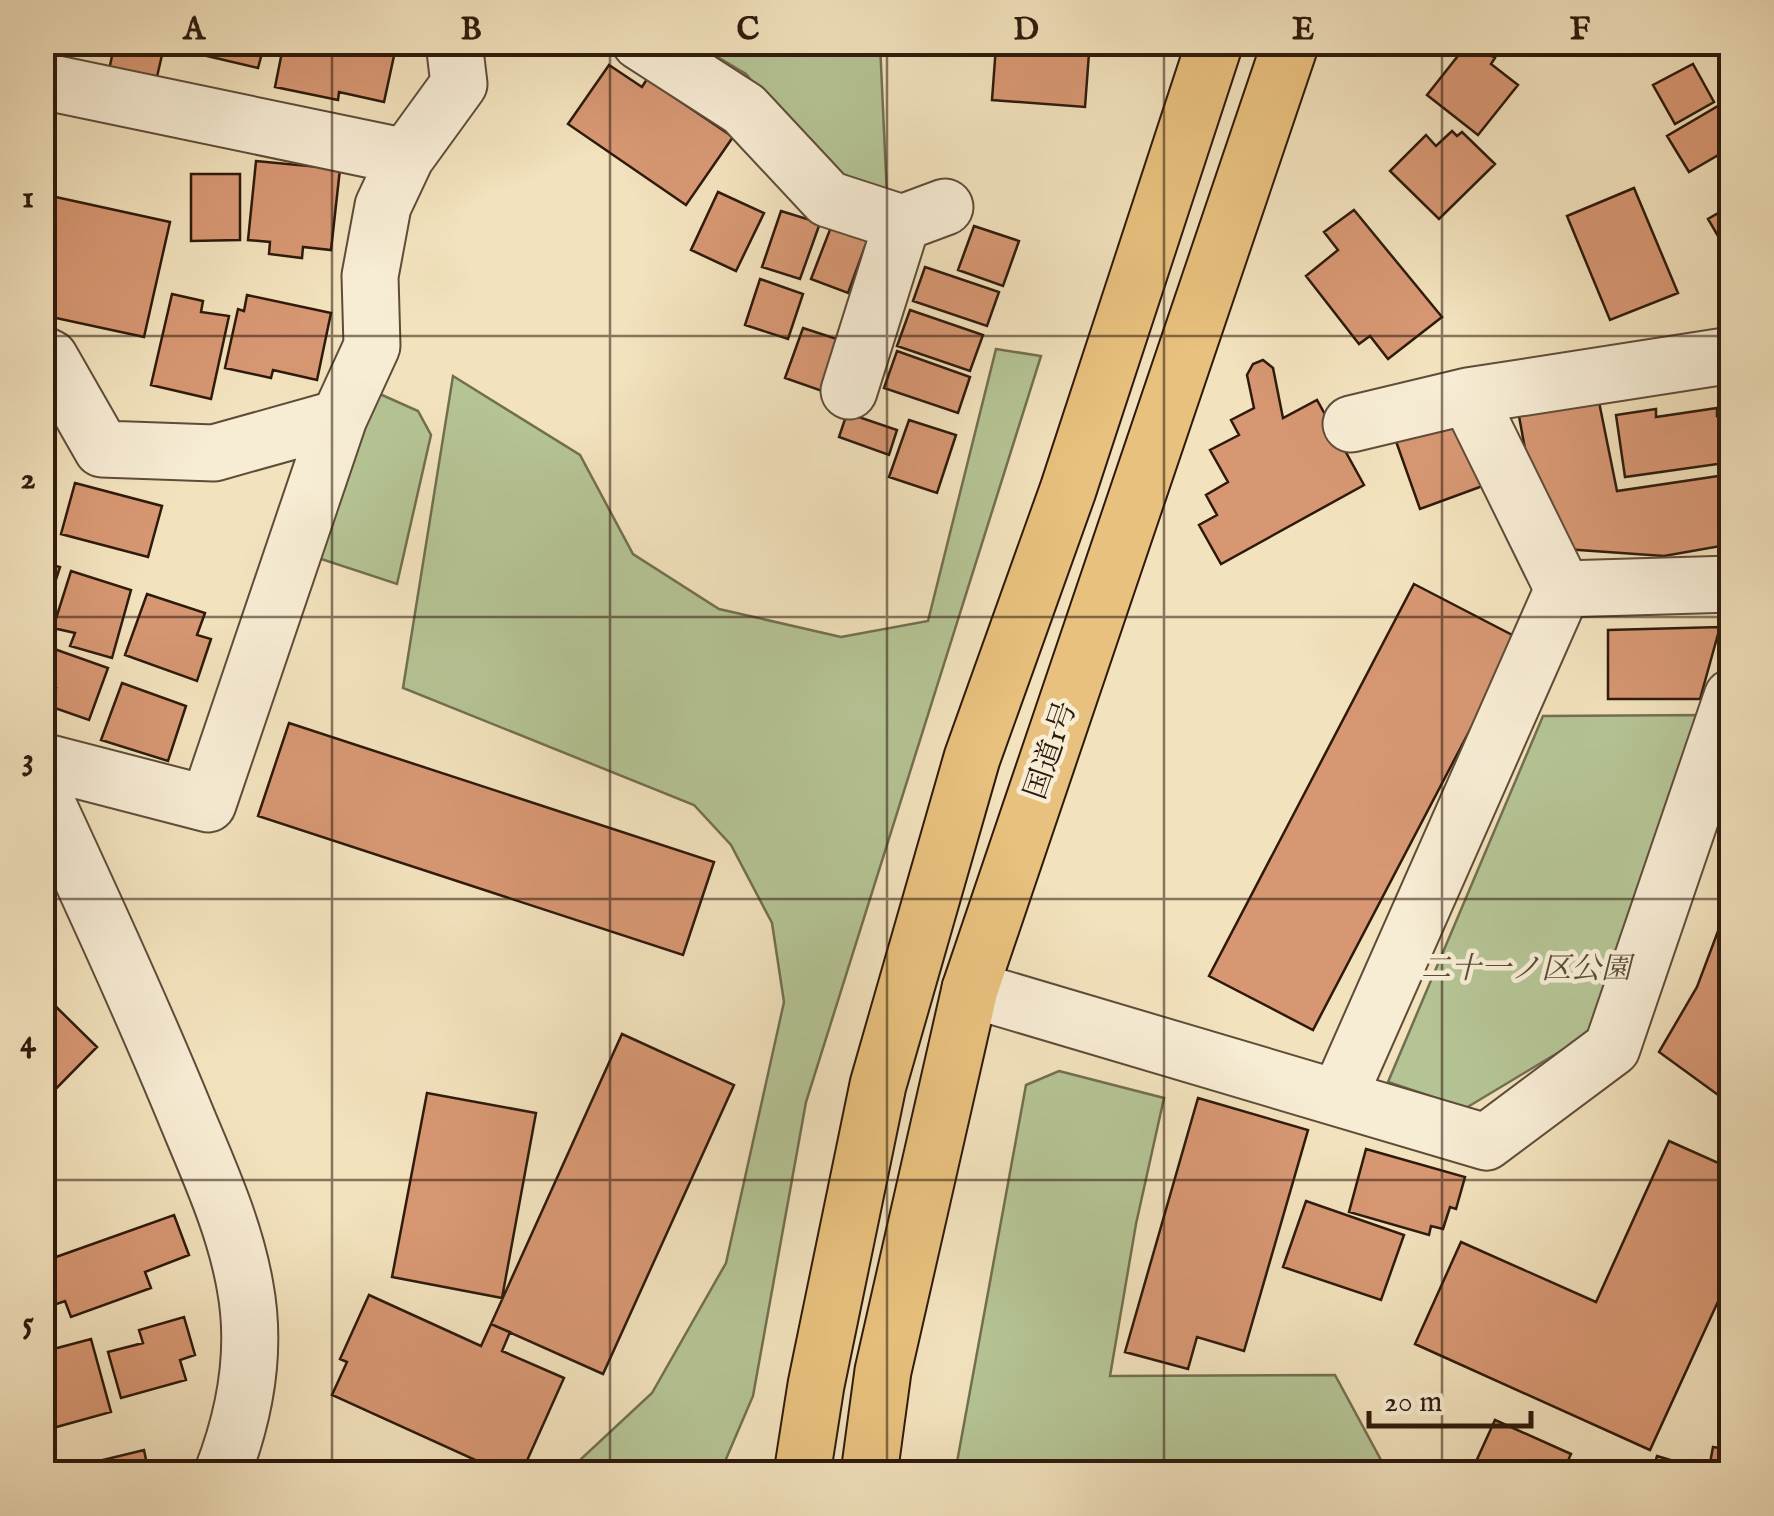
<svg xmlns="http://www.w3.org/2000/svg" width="1774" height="1516" font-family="'IM FELL English','Noto Serif JP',serif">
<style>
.green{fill:#b5c495;stroke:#726f50;stroke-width:2.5}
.building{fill:#d79773;stroke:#2e1a0c;stroke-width:2.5}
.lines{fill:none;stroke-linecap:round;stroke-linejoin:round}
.minor-casing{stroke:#5f4c38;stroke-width:59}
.highway-casing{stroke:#2e1a0c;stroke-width:59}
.minor{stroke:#f7ecd4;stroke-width:55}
.highway{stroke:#e9c17e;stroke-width:55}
.grid{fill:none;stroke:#2e1a0c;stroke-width:2.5;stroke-opacity:0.55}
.labels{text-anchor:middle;stroke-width:9;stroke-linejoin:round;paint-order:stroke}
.street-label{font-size:30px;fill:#2e1a0c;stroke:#f7ecd4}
.park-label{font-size:30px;font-style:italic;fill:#564d35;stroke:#f7ecd4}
.neatline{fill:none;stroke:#2e1a0c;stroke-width:4}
.grid-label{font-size:32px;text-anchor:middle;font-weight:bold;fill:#2e1a0c}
</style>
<rect width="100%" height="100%" fill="#f2e2bd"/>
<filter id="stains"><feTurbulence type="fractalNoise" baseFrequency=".002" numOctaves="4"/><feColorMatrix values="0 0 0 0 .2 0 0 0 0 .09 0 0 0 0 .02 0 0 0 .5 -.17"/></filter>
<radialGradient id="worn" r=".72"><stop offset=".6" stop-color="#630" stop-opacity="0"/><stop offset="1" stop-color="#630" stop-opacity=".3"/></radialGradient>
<path class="green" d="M694,43H880L887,197L831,179L746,74Z
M996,349L1041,356L806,1102L753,1396L720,1473H566L652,1393L726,1263L784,1002L772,923L731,845L694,805L403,688L453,376L580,455L633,554L719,609L841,637L928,621Z
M373,391L418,411L431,435L397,584L315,557Z
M1703,715L1589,1034L1466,1108L1388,1082L1543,716Z
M1059,1071L1164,1098L1136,1224L1110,1376L1335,1375L1388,1473H955L1026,1085Z"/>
<path class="building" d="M42,42H82L81,53L42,47Z
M115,42H165L156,81L109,70Z
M175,42H265L258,68L173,48Z
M284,42H397L384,102L339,92L338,100L275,87Z
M915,42H987L918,55Z
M1000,42H1089V50Z
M1469,42L1495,58L1491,64L1518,85L1478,135L1427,95Z
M996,46L1089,53L1085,107L992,100Z
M1693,64L1714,102L1675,124L1653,85Z
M609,65L642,87L647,79L733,137L686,205L568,124Z
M1718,106L1732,128V147L1689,172L1667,136Z
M1452,131L1457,136L1462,132L1495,164L1439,219L1390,171L1426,135L1436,146Z
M256,161L340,169L331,250L303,247L302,258L269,254L270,242L248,240Z
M191,174H240V240L191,241Z
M1634,188L1678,293L1610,320L1567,216Z
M718,192L764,213L736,271L691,250Z
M42,194L170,222L144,337L42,315Z
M1732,205V260L1708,219Z
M1354,210L1442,317L1388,359L1370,336L1359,344L1306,276L1338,250L1324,232Z
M781,211L820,223L800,279L762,267Z
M974,226L1019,241L1003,286L958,270Z
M831,227L867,241L848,293L811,279Z
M925,267L999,292L987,326L913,301Z
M760,279L803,294L788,339L745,325Z
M172,294L203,301L201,312L229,316L211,399L151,385Z
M247,295L331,313L317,380L273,370L271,378L225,368L238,309L244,311Z
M910,310L983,335L970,371L897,346Z
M803,328L840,340L822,391L785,378Z
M897,351L970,377L958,413L884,388Z
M1263,360L1273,368L1283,418L1317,400L1364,485L1221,564L1199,525L1217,515L1206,495L1228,482L1210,450L1239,435L1231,420L1254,408L1247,375L1253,364Z
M1597,392L1617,491L1732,474V544L1664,556L1565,549L1533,493L1517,405Z
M1717,408V416L1725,414L1732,462L1625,477L1616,415L1656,409V417Z
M1445,411L1488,484L1420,509L1392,430Z
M847,413L897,430L889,455L839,437Z
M909,420L956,435L937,493L889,477Z
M75,483L162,506L148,557L61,534Z
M42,562L60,567L43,619H42Z
M71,571L131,590L112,658L70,646L75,633L53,628Z
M1414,584L1518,638L1313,1030L1209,976Z
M147,594L205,613L197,635L211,639L197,681L125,655Z
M1720,627L1700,699H1608V630Z
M43,645L108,668L89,720L49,706L56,688L42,683Z
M122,683L186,706L168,761L101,740Z
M289,723L714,862L683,955L258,816Z
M1732,894V1105L1659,1052L1697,987Z
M42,993L97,1047L42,1103Z
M622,1034L734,1085L603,1374L491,1324Z
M427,1093L536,1113L502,1298L392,1277Z
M1198,1098L1308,1130L1244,1351L1197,1337L1188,1369L1125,1352Z
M1669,1141L1732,1169V1271L1650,1450L1415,1344L1461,1242L1596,1302Z
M1366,1149L1465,1177L1456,1209L1450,1207L1443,1229L1431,1226L1429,1235L1349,1212Z
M1306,1201L1404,1235L1381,1300L1283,1267Z
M174,1215L189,1255L145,1272L151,1288L71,1317L65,1301L42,1309V1262Z
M369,1295L481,1346L491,1324L510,1332L502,1351L564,1378L521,1474H506L332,1395L347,1362L340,1359Z
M184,1317L195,1355L180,1360L186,1380L121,1398L108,1352L143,1343L139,1330Z
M91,1339L111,1412L42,1431V1352Z
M1495,1420L1571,1454L1562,1474H1489L1474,1466Z
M1713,1447L1732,1450V1474H1708Z
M144,1450L149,1474H45Z
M1657,1456L1684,1464L1681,1474H1628L1631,1463L1653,1470Z"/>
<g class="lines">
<g class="minor-casing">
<path id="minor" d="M640,42L744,109L828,199L902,223L945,207
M42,81L406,157
M42,354L50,358L102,449L214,453L339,418
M849,391L902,223
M1351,424L1468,396
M1563,589L1468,396L1732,355
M1563,589L1732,584
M42,761L208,804L339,418L372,346L370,276L383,206L406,157L459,84L454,42
M42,792C90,896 138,1000 182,1106C206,1165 234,1223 245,1286C257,1350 245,1415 222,1474
M970,989L1486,1142L1612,1048L1732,697
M1339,1096L1563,589"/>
</g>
<g class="highway-casing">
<path id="highway" d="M802,1474L816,1385L878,1085L972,758L1068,490L1215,42
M869,1474L883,1371L970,989L1291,42"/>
</g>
<use href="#minor" class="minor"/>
<use href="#highway" class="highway"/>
</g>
<path class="grid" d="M332,42V1474M610,42V1474M887,42V1474M1164,42V1474M1442,42V1474M42,336H1732M42,617H1732M42,899H1732M42,1180H1732"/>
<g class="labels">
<g class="street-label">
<text transform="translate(1050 750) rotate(-71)" y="10">国道1号</text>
</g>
<g class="park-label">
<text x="1526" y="978">二十一ノ区公園</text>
</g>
</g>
<rect width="1774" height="1516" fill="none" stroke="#f2e2bd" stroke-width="110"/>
<path d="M1369 1411v15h162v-15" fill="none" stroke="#2e1a0c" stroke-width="5"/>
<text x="1384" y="1411" font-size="30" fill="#2e1a0c" stroke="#f7ecd4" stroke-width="8" paint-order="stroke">20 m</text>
<rect x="55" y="55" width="1664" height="1406" class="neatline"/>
<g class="grid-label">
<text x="194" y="39">A</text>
<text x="471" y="39">B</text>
<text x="748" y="39">C</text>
<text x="1026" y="39">D</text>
<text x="1303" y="39">E</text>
<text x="1580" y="39">F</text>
<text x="28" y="207">1</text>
<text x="28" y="488">2</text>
<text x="28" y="769">3</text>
<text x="28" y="1051">4</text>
<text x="28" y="1332">5</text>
</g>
<rect width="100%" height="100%" filter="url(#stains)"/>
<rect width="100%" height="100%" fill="url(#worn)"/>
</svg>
